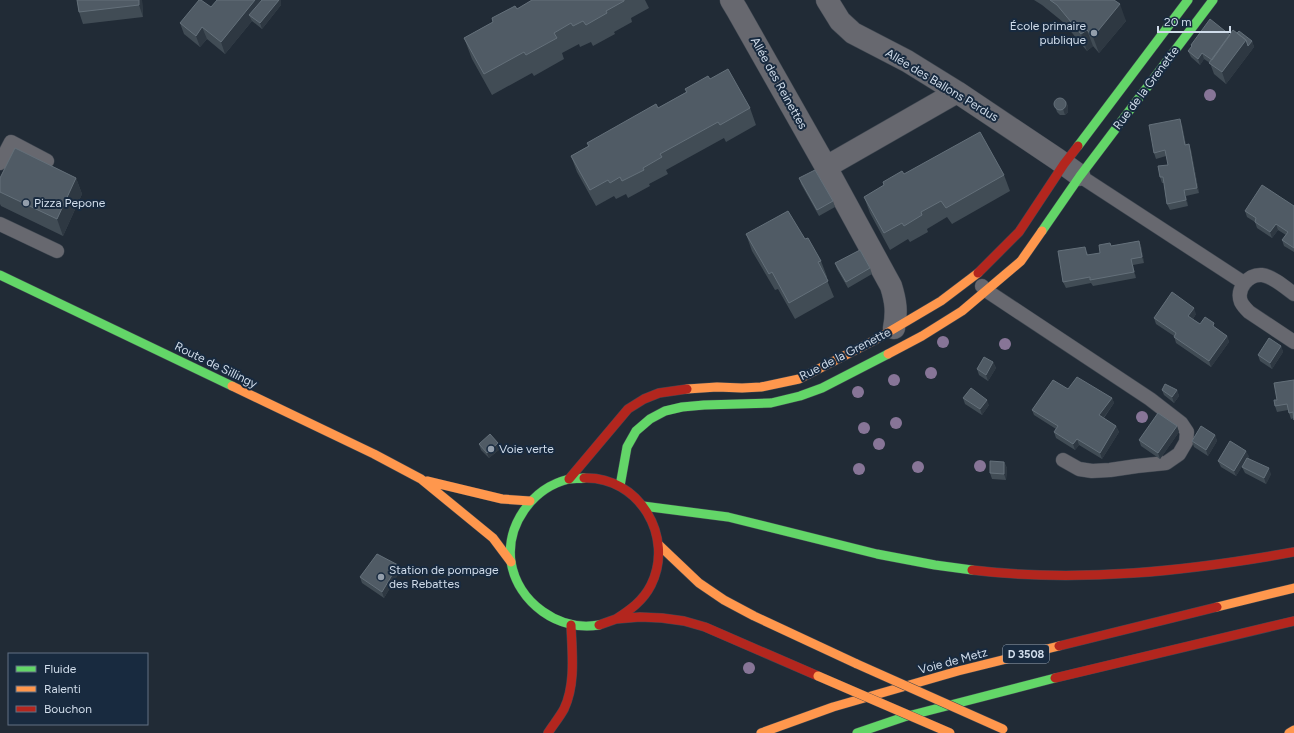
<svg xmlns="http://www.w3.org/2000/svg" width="1294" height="733" font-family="Figtree,sans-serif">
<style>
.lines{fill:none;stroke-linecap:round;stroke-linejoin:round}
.lane-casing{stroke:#3f4751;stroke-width:15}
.street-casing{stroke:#3f4751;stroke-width:23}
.fast-casing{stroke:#3f4751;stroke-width:10}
.slow-casing{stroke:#3f4751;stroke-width:10}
.jam-casing{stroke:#3f4751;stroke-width:10}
.lane{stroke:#67686f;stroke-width:14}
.street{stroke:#67686f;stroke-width:22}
.fast{stroke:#63d668;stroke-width:9}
.slow{stroke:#ff974d;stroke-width:9}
.jam{stroke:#b3261e;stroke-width:9}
.slow-bridge-casing{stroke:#3f4751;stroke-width:10;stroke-linecap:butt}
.slow-bridge{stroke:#ff974d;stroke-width:9}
.tree{fill:#877597}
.wall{fill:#414c55}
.shaded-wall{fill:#2e3842}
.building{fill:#505b65;stroke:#64707a}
.poi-dot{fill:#939eab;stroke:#182a3f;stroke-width:1.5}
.labels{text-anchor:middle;stroke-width:4;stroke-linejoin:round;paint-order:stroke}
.shield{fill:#182a3f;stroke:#99a7b7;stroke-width:1}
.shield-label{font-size:11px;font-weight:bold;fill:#d0dcea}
.poi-label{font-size:12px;fill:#d0dcea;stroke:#182a3f;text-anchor:start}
.street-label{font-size:12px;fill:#d0dcea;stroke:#182a3f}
</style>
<rect width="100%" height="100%" fill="#212b36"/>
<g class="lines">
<g class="lane-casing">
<path id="lane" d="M0,163L11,142L47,161
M1080,176L1244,283
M0,224L57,251
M982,286L987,291L1150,399L1181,423L1187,432L1186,442L1179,454L1166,463L1137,466L1110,470L1092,471L1079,469L1063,460
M1294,294C1286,288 1272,276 1262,275C1248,274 1236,289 1241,302C1243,306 1246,309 1249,312L1294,342"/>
</g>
<g class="street-casing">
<path id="street" d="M731,0L737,10L826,167L891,286C896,302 897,312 894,328
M827,0L840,21L853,33L907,61L957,92L1057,159L1079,175
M826,167L957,92"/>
</g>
<g class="fast-casing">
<path id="fast" d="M1078,146L1188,0
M1042,231L1080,176L1213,0
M0,275L232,386
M584,478C579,479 574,478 569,479C532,488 506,525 511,562C518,603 559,632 599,625
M620,486L627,447L636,431L650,419L665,411L682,407L704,405L771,403L800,396L822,388L888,354
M643,506L728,517L877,554L935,565L972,570
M857,733L904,717L1055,678"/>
</g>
<g class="slow-casing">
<path id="slow" d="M888,354L922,336L962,311L1021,261L1042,231
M232,386L374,454L421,479L493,538L511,562
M687,389L717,387L742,388L761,387L799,379L875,340L941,301L978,273
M427,481L502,499L530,501
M659,545L699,583L724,600L754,616L857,664
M1217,607L1294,588
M761,733L833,707L958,671L1059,646
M1289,733L1294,730"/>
</g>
<g class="jam-casing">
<path id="jam" d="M978,273L1019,232L1064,164L1078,146
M584,478C639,476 675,537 651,585C643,601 630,610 616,619
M569,479L628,409L644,399L659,393L687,389
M972,570C1079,583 1188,571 1294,552
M599,625L616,619L640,617L662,618L684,621L705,627L818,676
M1059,646L1217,607
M1055,678L1294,621
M548,733C553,725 559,718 564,709C576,684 572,652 571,625"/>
</g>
<use href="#lane" class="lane"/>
<use href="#street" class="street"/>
<use href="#fast" class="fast"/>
<use href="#slow" class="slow"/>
<use href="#jam" class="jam"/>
<g class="slow-bridge-casing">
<path id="slow-bridge" d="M857,664L1003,729
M818,676L950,733"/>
</g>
<use href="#slow-bridge" class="slow-bridge"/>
</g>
<g class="tree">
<circle cx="1210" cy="95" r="6"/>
<circle cx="943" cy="342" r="6"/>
<circle cx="1005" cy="344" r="6"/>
<circle cx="931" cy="373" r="6"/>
<circle cx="894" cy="380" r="6"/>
<circle cx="858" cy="392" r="6"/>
<circle cx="1142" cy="417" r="6"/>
<circle cx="896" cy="423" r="6"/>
<circle cx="864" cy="428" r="6"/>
<circle cx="879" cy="444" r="6"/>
<circle cx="980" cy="466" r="6"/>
<circle cx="918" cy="467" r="6"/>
<circle cx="859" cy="469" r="6"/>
<circle cx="749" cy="668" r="6"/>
</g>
<path class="wall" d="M77,0H142L143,17L83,24L79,12Z
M281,0V5L262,29L252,21L225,54L207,39L200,47L184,34L180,23L211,7Z
M532,0H645L649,8L631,18L632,22L614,32L615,34L593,46L591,42L580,47L579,44L562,53L564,59L534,76L532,73L492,95L472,59L464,38L493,22L492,18L517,9Z
M1034,0H1114L1126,21L1099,53L1093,46L1087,51L1063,22L1042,5Z
M1237,33L1252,41L1254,47L1226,84L1214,74L1210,63L1204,59L1200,65L1191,57L1188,51L1191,47V45L1230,35Z
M710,79L750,108L756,125L726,142L724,138L666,170L668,174L649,184L650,186L628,198L626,194L616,199L614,196L596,206L577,172L571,156L588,146L587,143L658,108L686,92L685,89Z
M1066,101L1068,107V112L1065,115H1060L1057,112L1055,106Z
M1182,125L1186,145L1191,150L1199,193L1186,196L1188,206L1170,210L1167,204L1164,183H1162L1160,177L1168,165L1166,156L1156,159L1154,153Z
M904,174L1004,175L1010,191L952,224L947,217L927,229L928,232L910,242L908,239L890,250L870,213L864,197L884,185L883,182Z
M0,178H76L82,194L63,236L1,206L0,204Z
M799,178L833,201L835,207L819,216L801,184Z
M1294,206V252L1284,246L1282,240L1286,235L1278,230L1272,238L1257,228L1255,222L1247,217L1245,211Z
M746,234L805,239L821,261L827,277L826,278L834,297L795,319L778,289L775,290L752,251Z
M1139,241L1141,246L1144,263L1133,265L1136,278L1093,286L1091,283L1066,288L1063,282L1087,252L1088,255L1100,253L1111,246Z
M835,263L870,268L872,274L848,288L837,269Z
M1196,314L1193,319L1200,324L1216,328L1227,336L1229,342L1211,367L1176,343L1174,336L1156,324L1154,318Z
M1281,346L1283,352L1272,369L1260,361L1258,355Z
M993,362L996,368L988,381L979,375L977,369Z
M1294,380V418L1291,419L1288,410L1277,412L1275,406Z
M1068,389L1112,398L1114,403L1104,418L1116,426L1119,432L1102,459L1079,445L1075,450L1056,438L1054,432L1056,429L1034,415L1032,410Z
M1162,390H1177L1179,396L1174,403L1164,395Z
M963,398L989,405L982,415L965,404Z
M1177,426L1179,432L1160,459L1141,446L1139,440Z
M1215,435L1217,441L1208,456L1194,447L1192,441Z
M479,444L500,449L489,458L481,450Z
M1249,456L1248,458L1271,474L1266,484L1245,473L1242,467L1244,463L1236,476L1221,467L1218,461Z
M1004,462L1007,468L1006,480L992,479L990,473Z
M398,565L400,571L384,598L362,583L360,577Z"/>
<path class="shaded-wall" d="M139,0H142L143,17L139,5Z
M255,0H269L249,15L252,21L225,54L221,42Z
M279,0H281V5L262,29L260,23Z
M1120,4L1126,21L1099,53L1093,37Z
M202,27L207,39L200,47L196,36Z
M1087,30L1093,46L1087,51L1081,34Z
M1246,40L1252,41L1254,47L1226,84L1222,72Z
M1202,53L1204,59L1200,65L1198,59Z
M1066,101L1068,107V112L1065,115L1063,109Z
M1180,119L1182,125L1187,151L1185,145Z
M1189,144L1191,150L1199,193L1197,188Z
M76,178L82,194L63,236L57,219Z
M1184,190L1186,196L1188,206L1186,200Z
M1276,224L1278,230L1272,238L1270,232Z
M1139,241L1141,246L1144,263L1142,257Z
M1131,259L1133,265L1136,278L1134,272Z
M1194,308L1196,314L1191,322L1188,316Z
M1227,336L1229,342L1211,367L1209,361Z
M1281,346L1283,352L1272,369L1270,363Z
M993,362L996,368L988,381L986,375Z
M1177,390L1179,396L1174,403L1172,397Z
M1112,398L1114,403L1101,421L1099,415Z
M987,400L989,405L982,415L980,409Z
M1116,426L1119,432L1102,459L1100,453Z
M1177,426L1179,432L1160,459L1158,453Z
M1215,435L1217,441L1208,456L1206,450Z
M1077,439L1079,445L1075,450L1073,444Z
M498,443L500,449L489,458L487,453Z
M1246,451L1249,456L1236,476L1234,471Z
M1004,462L1007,468L1006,480L1004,474Z
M1269,468L1271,474L1266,484L1264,478Z
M398,565L400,571L384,598L382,592Z"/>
<path class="building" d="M77,0H139V5L79,12Z
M199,0H201L211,7L217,0H255L221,42L202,27L196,36L180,23Z
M262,0H279L260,23L249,15Z
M532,0H624V1L606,11L607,13L586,25L583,21L573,26L571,23L554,33L557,38L526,55L524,52L484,74L464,38L493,22L492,18L515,6L517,9Z
M1050,0H1114L1120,4L1093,37L1087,30L1081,34L1057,5Z
M1210,19L1230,35L1212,60L1202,53L1198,59L1188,51L1192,46L1191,45Z
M1233,30L1246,40L1222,72L1209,63Z
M1239,31L1252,41L1248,46L1246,40L1237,33Z
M728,69L750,108L720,125L718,122L660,154L662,157L643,168L644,170L622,181L620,177L610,183L608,180L590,190L571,156L589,146L587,143L656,104L658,108L687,92L685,89L708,76L710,79Z
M1054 104a6 6 0 1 1 12 0a6 6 0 1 1-12 0Z
M1180,119L1185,145L1189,144L1197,188L1184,190L1186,200L1167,204L1163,177H1160L1158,166L1168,165L1165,150L1154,153L1149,125Z
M980,132L1004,175L946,208L941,201L921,212L922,215L904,226L902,223L884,233L864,197L884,185L883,182L902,171L904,174Z
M15,148L76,178L57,219L0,192V178Z
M815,170L833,201L817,210L799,178Z
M1262,185L1294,206V248L1282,240L1288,232L1276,224L1270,232L1255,222L1256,218L1245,211Z
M788,211L805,239L808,238L821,261L818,262L828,281L789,303L772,272L769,274L746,234Z
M1139,241L1142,257L1131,259L1134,272L1090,280V277L1063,282L1058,251L1085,247L1087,255L1100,253L1099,245L1110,243L1111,246Z
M860,250L870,268L846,282L835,263Z
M1172,292L1194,308L1188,316L1200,324L1205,317L1214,323L1213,326L1227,336L1209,361L1174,337L1176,333L1154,318Z
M1269,338L1281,346L1270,363L1258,355Z
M984,357L993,362L986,375L977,369Z
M1077,377L1112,398L1099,415L1116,426L1100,453L1077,439L1073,444L1054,432L1058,426L1032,410L1053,380L1068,389Z
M1294,380V420L1293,412L1289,413L1287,404L1275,406L1274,400H1277L1274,383Z
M1165,384L1177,390L1172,397L1162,390Z
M971,388L987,400L980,409L963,398Z
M1158,413L1177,426L1158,453L1139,440Z
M1201,426L1215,435L1206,450L1192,441Z
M490,434L498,443L487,453L479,444Z
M1230,441L1246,451L1234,471L1218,461Z
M1247,458L1269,468L1264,478L1242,467Z
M990,461L1004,462V474L990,473Z
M377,554L398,565L382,592L360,577Z"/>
<g class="poi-dot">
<circle cx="1094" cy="33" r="4"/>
<circle cx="26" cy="203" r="4"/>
<circle cx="491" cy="449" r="4"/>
<circle cx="381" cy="577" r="4"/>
</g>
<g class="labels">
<rect class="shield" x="1003" y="645" width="46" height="18" rx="3"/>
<g class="shield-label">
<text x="1026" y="658">D 3508</text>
</g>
<g class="poi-label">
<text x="1086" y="30" text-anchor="end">École primaire<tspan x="1086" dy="14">publique</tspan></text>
<text x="34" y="207">Pizza Pepone</text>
<text x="499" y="453">Voie verte</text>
<text x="389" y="574">Station de pompage<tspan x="389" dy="14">des Rebattes</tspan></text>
</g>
<g class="street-label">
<text transform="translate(779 83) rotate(61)" y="4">Allée des Reinettes</text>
<text transform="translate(942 85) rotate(31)" y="4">Allée des Ballons Perdus</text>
<text transform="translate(1146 88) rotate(-53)" y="4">Rue de la Grenette</text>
<text transform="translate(845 354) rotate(-27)" y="4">Rue de la Grenette</text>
<text transform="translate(216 365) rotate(26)" y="4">Route de Sillingy</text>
<text transform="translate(953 661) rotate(-15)" y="4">Voie de Metz</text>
</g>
</g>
<rect x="8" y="653" width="140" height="72" fill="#182a3f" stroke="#627183"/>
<rect x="16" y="666" width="20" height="6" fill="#63d668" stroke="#627183"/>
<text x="44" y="673" font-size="12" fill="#d0dcea">Fluide</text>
<rect x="16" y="686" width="20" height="6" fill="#ff974d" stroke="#627183"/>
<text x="44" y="693" font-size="12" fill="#d0dcea">Ralenti</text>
<rect x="16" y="706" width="20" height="6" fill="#b3261e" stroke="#627183"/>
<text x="44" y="713" font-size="12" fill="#d0dcea">Bouchon</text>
<path d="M1158 26v6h72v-6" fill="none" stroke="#d0dcea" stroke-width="2"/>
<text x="1164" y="26" font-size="12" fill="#d0dcea" stroke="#182a3f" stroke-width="3" paint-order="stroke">20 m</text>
</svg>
